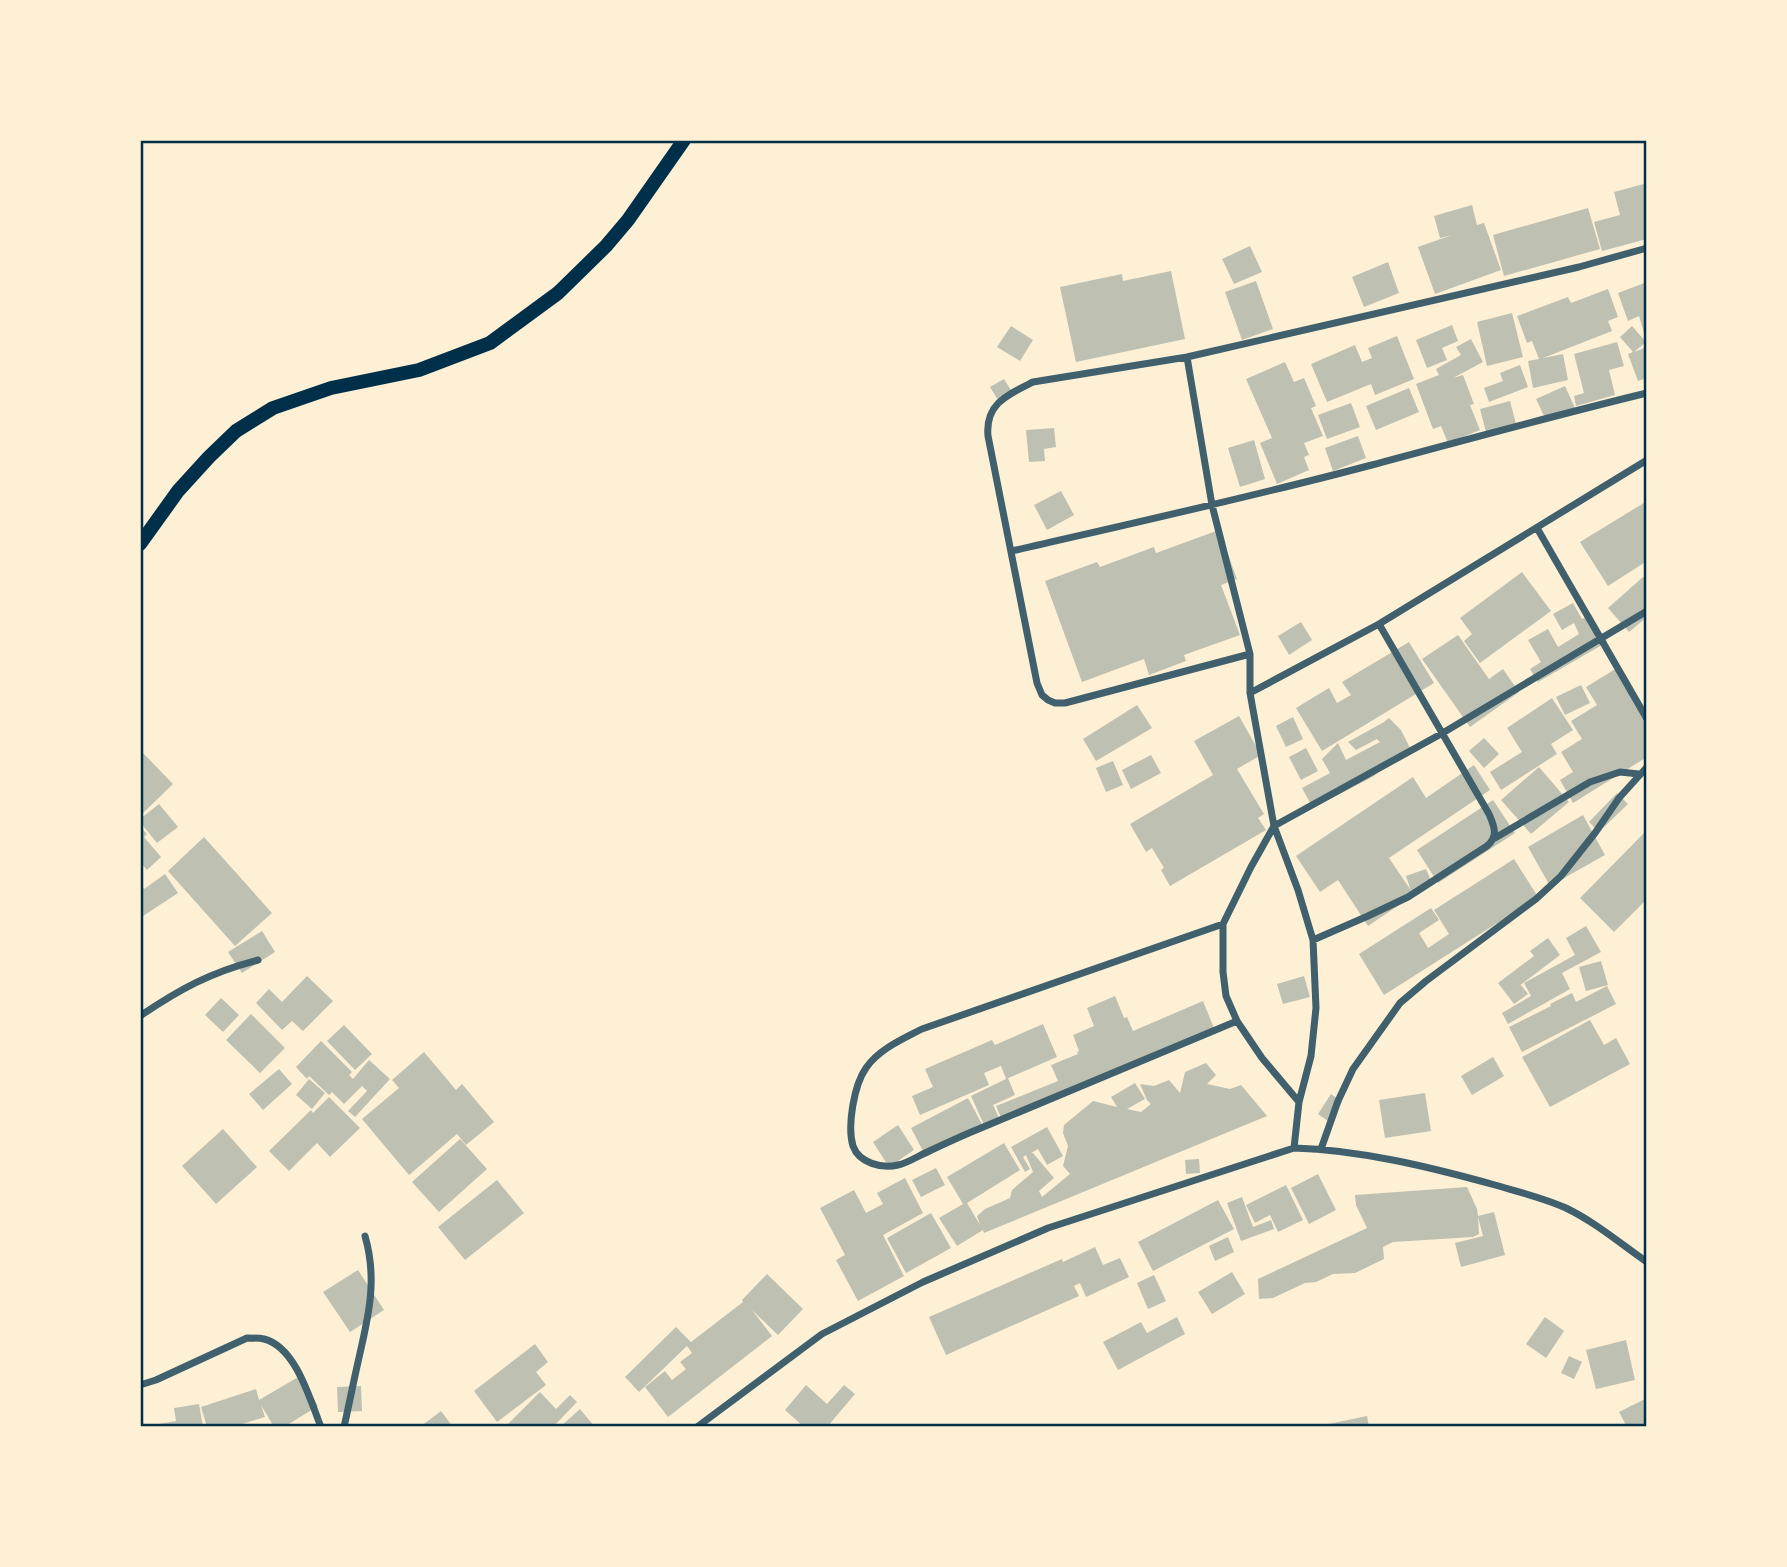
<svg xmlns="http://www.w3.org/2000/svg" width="1787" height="1567" font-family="Mulish,sans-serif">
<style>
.building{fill:#bec0b2}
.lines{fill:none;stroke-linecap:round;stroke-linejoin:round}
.minor{stroke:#3f606c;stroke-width:7}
.secondary{stroke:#003049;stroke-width:14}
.neatline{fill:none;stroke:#003049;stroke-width:2.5}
</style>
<rect width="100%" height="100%" fill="#fdf0d5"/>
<path class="building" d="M1647,183V239L1602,251L1594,222L1620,215L1614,192Z
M1472,205L1477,225L1484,223L1501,270L1435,294L1418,247L1452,235L1440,238L1434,216Z
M1588,208L1600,249L1504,276L1493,235Z
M1250,246L1262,272L1234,284L1222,259Z
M1388,262L1399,293L1364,307L1352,277Z
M1171,271L1185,339L1076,362L1060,287L1122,274L1123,281Z
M1256,281L1273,329L1242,340L1225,292Z
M1647,282V332L1644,333L1639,316L1628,321L1618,293Z
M1608,289L1618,317L1608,321L1612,331L1543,358L1563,354L1568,380L1533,388L1528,361L1539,359L1532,341L1527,343L1517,316L1568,297L1571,303Z
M1512,313L1523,357L1487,366L1477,322Z
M1452,325L1458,341L1442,348L1447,360L1427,368L1416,340Z
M1011,326L1033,340L1020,361L997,347Z
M1632,326L1646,342L1634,352L1647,347V378L1638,381L1628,354L1633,352L1620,337Z
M1397,336L1414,379L1375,395L1371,384L1327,402L1311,364L1355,345L1362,362L1372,358L1368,348Z
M1471,339L1483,362L1453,378L1463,375L1474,404L1470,405L1480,430L1448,443L1441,426L1433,429L1416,384L1439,375L1436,369L1461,355L1456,347Z
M1617,342L1624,366L1609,370L1615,395L1576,406L1574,396L1584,393L1574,354Z
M1285,362L1294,382L1304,378L1316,406L1311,408L1323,436L1304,443L1309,455L1304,457L1309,470L1277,484L1260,443L1272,438L1246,379Z
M1520,365L1528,387L1489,402L1484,388L1503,381L1500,373Z
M1004,379L1012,392L998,400L990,387Z
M1565,386L1575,408L1546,420L1536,399Z
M1409,388L1419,412L1376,430L1366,406Z
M1510,401L1516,424L1486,432L1480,409Z
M1351,403L1360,427L1327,439L1318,415Z
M1054,428L1056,447L1044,449L1045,461L1029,462L1026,430Z
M1358,436L1366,458L1333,471L1325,448Z
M1254,440L1265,479L1240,487L1228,448Z
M1061,491L1074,515L1047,530L1034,505Z
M1647,501V561L1608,586L1580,542Z
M1219,530L1237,579L1221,585L1240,635L1184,655L1186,661L1149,675L1144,659L1082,682L1045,581L1097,562L1100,567L1154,547L1156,553Z
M1522,572L1551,611L1480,663L1464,641L1472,634L1460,618Z
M1643,577L1647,581V617L1629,632L1608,608Z
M1573,603L1582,619L1591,614L1607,642L1538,682L1530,669L1541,662L1528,640L1548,629L1558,647L1579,634L1574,623L1562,630L1553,614Z
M1301,622L1312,640L1289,655L1278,636Z
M1458,635L1489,679L1503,669L1519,692L1470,727L1422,659Z
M1409,642L1434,683L1322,751L1296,708L1329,688L1337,703L1351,695L1342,682Z
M1617,668L1647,717V757L1573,803L1560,780L1573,772L1561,752L1582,739L1571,721L1597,705L1586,687Z
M1581,685L1590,703L1565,715L1556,697Z
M1552,698L1573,730L1551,744L1557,754L1501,790L1490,772L1522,752L1507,728Z
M1137,705L1152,728L1096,761L1083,739Z
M1239,716L1261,755L1237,769L1264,814L1258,818L1266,830L1170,886L1161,870L1164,868L1152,848L1146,852L1130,824L1213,775L1194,741Z
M1293,717L1303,739L1286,747L1276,726Z
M1389,718L1401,730L1412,752L1380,770L1374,776L1313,808L1302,788L1330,773L1322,759L1338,743L1346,760L1380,742L1377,739L1356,750L1348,742L1384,722Z
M1484,738L1499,754L1484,768L1469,751Z
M1306,748L1318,771L1301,780L1289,757Z
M143,753L173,784L140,816V756Z
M1151,755L1161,773L1131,789L1122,770Z
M1113,761L1123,785L1106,792L1096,768Z
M1474,765L1490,790L1389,858L1414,895L1368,926L1338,880L1320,892L1296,856L1413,777L1426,798Z
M1539,767L1569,802L1531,834L1501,800Z
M1617,793L1628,804L1599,832L1589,822Z
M1493,800L1515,833L1438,883L1417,850Z
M159,804L178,827L157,843L140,822V819Z
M1583,815L1605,855L1550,886L1528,847Z
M140,826L147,834L144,837L161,857L147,870L140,862Z
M1647,830V899L1614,932L1580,898Z
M204,837L272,913L235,946L168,871Z
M1514,859L1538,897L1384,995L1359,954L1431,908L1439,920L1419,933L1428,948L1449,934L1434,910Z
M1426,869L1432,883L1411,891L1406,876Z
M165,874L178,893L140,918V883L144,889Z
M1586,926L1601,952L1562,973L1570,989L1508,1024L1502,1013L1531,996L1524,983L1575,955L1566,938Z
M262,931L275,952L242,973L228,952Z
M1548,938L1560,955L1519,986L1521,985L1528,994L1514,1004L1498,983L1534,956L1530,951Z
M1601,961L1608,985L1586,991L1579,967Z
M307,976L333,1001L303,1031L292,1021L282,1030L256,1003L269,989L282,1002Z
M1304,976L1310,997L1283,1004L1277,984Z
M1607,986L1616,1004L1522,1052L1509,1027L1551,1006L1550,1004L1572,993L1576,1002Z
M1115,996L1124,1018L1127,1017L1133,1031L1203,1001L1216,1033L1003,1122L996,1106L1058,1081L1051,1065L1078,1054L1077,1052L1079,1051L1073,1035L1094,1026L1087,1008Z
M221,998L239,1015L223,1032L205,1015Z
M251,1014L285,1048L260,1073L226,1040Z
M1590,1020L1604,1045L1616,1038L1630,1064L1550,1107L1522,1057Z
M1043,1024L1057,1057L1006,1079L1001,1066L984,1073L989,1085L920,1115L912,1096L933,1087L925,1069L992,1040L995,1045Z
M344,1025L372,1054L355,1070L327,1041Z
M321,1041L352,1072L349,1075L353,1079L369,1060L390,1079L355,1117L348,1111L367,1091L362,1086L344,1104L332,1092L329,1095L309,1076L307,1079L296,1067Z
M424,1052L456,1090L462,1084L494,1122L466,1145L457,1134L409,1175L362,1119L399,1088L392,1080Z
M1493,1057L1504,1076L1472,1095L1461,1076Z
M1206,1063L1216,1075L1207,1084L1230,1089L1241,1085L1267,1116L984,1233L983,1230L957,1246L939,1218L963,1204L947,1177L1004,1143L1020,1170L967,1203L980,1225L977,1216L985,1209L1010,1198L1012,1190L1033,1172L1026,1155L1023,1157L1030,1169L1025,1172L1011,1147L1047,1127L1063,1156L1047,1165L1038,1149L1031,1153H1033L1054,1178L1039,1191L1042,1197L1070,1174L1063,1166L1068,1146L1063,1133L1064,1125L1093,1101L1117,1107L1111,1097L1135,1083L1145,1099L1127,1109L1141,1112L1151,1104L1147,1100L1140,1084L1154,1086L1169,1080L1180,1093L1185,1072Z
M279,1069L292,1084L263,1110L249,1094Z
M1008,1078L1015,1095L993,1105L1001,1122L986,1129L971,1096Z
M309,1079L325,1093L312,1109L296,1095Z
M1425,1093L1431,1131L1385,1138L1379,1100Z
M1331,1094L1342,1102L1328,1121L1318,1114Z
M329,1097L360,1128L330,1157L317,1143L289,1171L269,1151L311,1110L313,1113Z
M968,1098L983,1126L926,1157L911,1128Z
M898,1125L914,1150L889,1167L873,1142Z
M223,1129L257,1167L216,1204L182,1166Z
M460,1139L487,1169L439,1212L412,1182Z
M1199,1159L1200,1173L1186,1174L1185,1160Z
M936,1168L945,1185L921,1197L912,1180Z
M1318,1174L1336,1210L1309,1224L1291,1188Z
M905,1178L923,1213L883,1235L904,1276L858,1301L836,1260L845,1255L820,1208L854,1190L866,1213L883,1204L877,1193Z
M497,1180L524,1213L465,1260L438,1227Z
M1286,1185L1303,1220L1278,1232L1270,1215L1255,1223L1246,1205Z
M1467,1187L1477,1209L1478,1216L1494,1212L1505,1255L1461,1267L1455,1243L1483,1236L1478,1217L1479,1234L1473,1237L1393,1242L1383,1247L1384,1259L1355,1273L1333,1274L1316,1282L1305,1283L1273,1298L1259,1299L1258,1279L1367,1228L1356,1205L1355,1195Z
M1242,1197L1253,1227L1271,1220L1274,1229L1241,1241L1227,1203Z
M1218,1200L1234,1229L1153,1271L1138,1242Z
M931,1213L951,1248L906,1273L887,1238Z
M1228,1237L1234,1252L1215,1261L1209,1246Z
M1095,1247L1103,1265L1120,1258L1129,1277L1086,1297L1080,1283L1074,1286L1079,1296L946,1355L929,1317L1062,1259L1063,1262Z
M358,1270L384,1310L350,1332L323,1292Z
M1232,1272L1245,1294L1212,1314L1198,1292Z
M767,1274L803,1309L778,1335L752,1310L772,1336L668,1417L645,1387L665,1371L672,1380L686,1369L680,1362L692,1353L687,1346L639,1392L625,1377L676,1327L691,1342L743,1302L742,1300Z
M1154,1275L1166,1301L1148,1309L1137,1283Z
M1177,1317L1185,1334L1118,1370L1103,1342L1141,1322L1147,1333Z
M1545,1317L1564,1331L1546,1358L1526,1344Z
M1626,1340L1635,1380L1596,1389L1586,1350Z
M535,1344L548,1362L536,1372L546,1385L497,1422L474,1391Z
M1569,1356L1582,1362L1574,1379L1561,1373Z
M300,1376L318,1406L284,1427H274L261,1405L265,1417L232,1427H207L201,1407L256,1389L259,1400Z
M806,1385L827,1404L844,1385L855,1394L827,1427H804L785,1410Z
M361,1386L362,1411L338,1412L337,1387Z
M540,1392L556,1409L570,1395L577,1402L553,1427H505Z
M1645,1399L1647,1403V1427H1627L1619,1412Z
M199,1404L203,1427H148L147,1426L176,1421L174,1408Z
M580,1409L595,1427H560Z
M441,1411L453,1427H420Z
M1367,1416L1369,1427H1319V1426Z"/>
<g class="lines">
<path class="minor" d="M1187,357L1212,505L1250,654V693L1274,826L1298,890L1313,940L1316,1008L1311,1056L1299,1102L1294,1148
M1537,528L1647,719
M1012,551C1129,524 1247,498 1364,467C1458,442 1552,416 1647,393
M1250,654L1065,703H1055L1048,700L1042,695L1037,683L988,436C985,404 1007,395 1033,382L1187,357L1579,267L1647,248
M1250,693L1379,624L1647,460
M1495,838L1590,782L1620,772L1639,774
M1223,924L922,1029C903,1039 879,1049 866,1068C854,1085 847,1126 853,1146C859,1163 882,1169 898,1165C907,1163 915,1158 923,1154C942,1145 961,1136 981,1128C1066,1092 1152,1057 1237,1021
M1313,940L1368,916L1408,897L1487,846C1499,836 1494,826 1489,814L1379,624
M140,1016C180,989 211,972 258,960
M1299,1102L1262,1058L1237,1021L1226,996L1223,972V924L1251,867L1274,826L1441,734L1647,611
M1321,1149L1338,1101L1353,1069L1400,1003L1426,981L1536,899L1561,876L1595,833L1619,798L1647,767
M140,1385L156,1380L247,1338C253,1338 259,1338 264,1339C296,1347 310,1400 321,1427
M344,1427C349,1405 353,1384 358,1362C368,1318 378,1281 365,1236
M697,1427L822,1334L923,1282L1048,1228L1294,1148C1361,1150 1430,1167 1495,1185C1519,1192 1544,1198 1566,1208C1595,1222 1621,1244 1647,1262"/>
<path class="secondary" d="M140,544L178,491L209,457L236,431L273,408L331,388L419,370L490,343L558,293L606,246L628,220L684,140"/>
</g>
<rect width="1787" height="1567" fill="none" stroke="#fdf0d5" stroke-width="284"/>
<rect x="142" y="142" width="1503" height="1283" class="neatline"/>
</svg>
